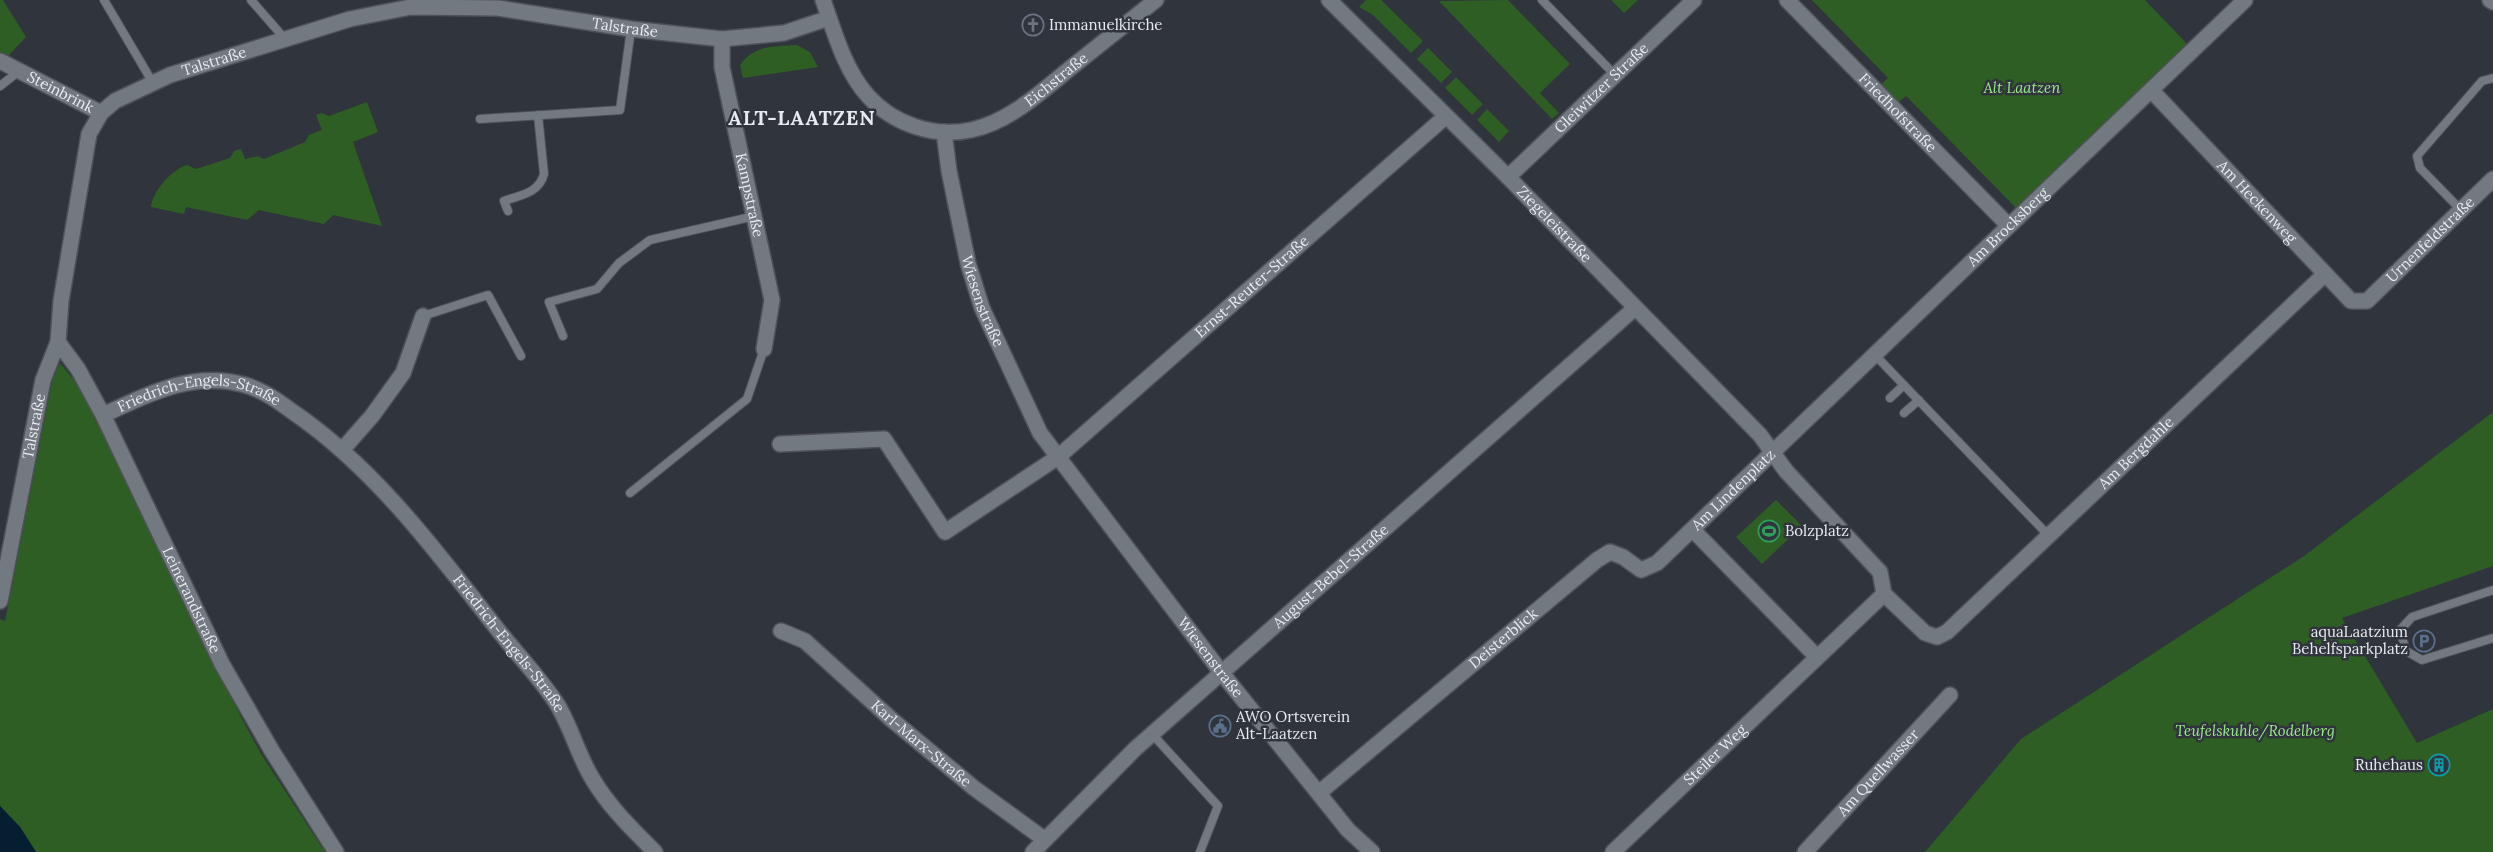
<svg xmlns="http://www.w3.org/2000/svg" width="2493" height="852" font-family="Lora,serif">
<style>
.green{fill:#2e5e24}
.water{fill:#061e32}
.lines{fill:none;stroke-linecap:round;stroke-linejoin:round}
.lane-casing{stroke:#4e5258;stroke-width:10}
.street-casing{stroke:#4e5258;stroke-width:18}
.secondary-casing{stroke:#4e5258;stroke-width:18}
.lane{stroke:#737981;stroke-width:8}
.street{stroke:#737981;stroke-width:15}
.secondary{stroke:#737981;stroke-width:15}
.labels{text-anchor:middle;stroke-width:5;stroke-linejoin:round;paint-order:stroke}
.poi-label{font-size:15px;fill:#e7eaef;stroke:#30343c;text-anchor:start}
.street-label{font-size:15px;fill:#e7eaef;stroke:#30343c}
.park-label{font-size:15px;font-style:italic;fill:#9beb8a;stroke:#30343c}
.district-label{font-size:20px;font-weight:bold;letter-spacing:1px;fill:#e7eaef;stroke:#30343c}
</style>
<rect width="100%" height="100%" fill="#30343c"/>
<path class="green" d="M0,0H3L26,37L7,57L0,53Z
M1366,0H1381L1423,41L1411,53L1373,15L1359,7Z
M1508,0L1570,64L1540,93L1559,113L1552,119L1439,1Z
M1611,0H1638L1624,13Z
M1812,0H2145L2193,50L2021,213L1906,96L1892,108L1875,90L1888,78Z
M797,45L810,52L818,67L743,78L740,65C755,44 773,47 797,45Z
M1428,48L1452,72L1441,83L1417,59Z
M1456,77L1483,104L1472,115L1445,88Z
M367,102L378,132L353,142L382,226L333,215L324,224L259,210L247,220L186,207L184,214L151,207C153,191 171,170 187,165L196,169L230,158L234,151L241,149L245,159L258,156L264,159L305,142L309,135L322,130L316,115L322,113L329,116Z
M1487,109L1509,131L1499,142L1477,120Z
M60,363L87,396L240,715L261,754L325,852H36L20,827L0,806V619L5,621L52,381Z
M2493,412V566L2342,618L2417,743L2493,709V852H1925L2021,739L2304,556Z
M1776,500L1802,526L1762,564L1736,537Z"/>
<path class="water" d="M0,806L20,827L36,852H0Z"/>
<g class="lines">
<g class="lane-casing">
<path id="lane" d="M104,0L153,83
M251,0L285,39
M1542,0L1615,75
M0,86L19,71
M480,119L620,110L631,29
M2461,210L2420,168L2417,156L2482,81L2493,78
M508,211L504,201C521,195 539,193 544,174L538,115
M423,316L488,295L521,356
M563,336L549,302L597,289L619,263L650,240L755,216
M1875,355L2049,536
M1890,398L1904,385
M1904,413L1919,400
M630,493L747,399L764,349
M2493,590L2412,617L2400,630L2406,651L2422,660L2493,638
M1152,734L1218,806L1200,852"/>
</g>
<g class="street-casing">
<g id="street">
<path id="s1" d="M823,0C834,31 845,71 868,96C893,124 934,138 971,130C1010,122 1043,90 1073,66C1101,44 1128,22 1156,0"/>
<path id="s2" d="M1329,0L1508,177L1760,435L1786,471L1880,572L1884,594L1925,633L1937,637L1947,632L2325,274"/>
<path id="s3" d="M1787,0L2008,225"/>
<path id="s4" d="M722,39V67L772,300L764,349"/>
<path id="s5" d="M0,61L101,113"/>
<path id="s6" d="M2151,90L2351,301H2367L2493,179"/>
<path id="s7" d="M944,132L949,171L968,263L982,308L1040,433L1221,672L1348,830L1372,852"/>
<path id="s8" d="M1508,177L1694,0"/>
<path id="s9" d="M58,342L78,369L103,415L222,664L272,751L336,852"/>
<path id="s10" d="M103,415C148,394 194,370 245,385C263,390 278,401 293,412C375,468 437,552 498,630C517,654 540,678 557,704C571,727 578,755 592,778C609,807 632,829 655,852"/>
<path id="s11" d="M780,444L884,439L945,532L1058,457L1445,117"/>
<path d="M342,450L372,416L403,373L423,316"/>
<path d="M1693,530L1816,656"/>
<path id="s12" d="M0,601L43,380L58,342L61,301L89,134L101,113L115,101L170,75L350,19L411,7L498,8L631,29L722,39L784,33L829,18"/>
<path id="s13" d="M781,631L805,641L891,719L974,788L1044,839"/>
<path id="s14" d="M1320,792L1597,560L1610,552L1623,557L1641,570L1657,563L2245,0"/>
<path id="s15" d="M1033,852L1135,749L1635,308"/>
<path id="s16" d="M1613,852L1884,594"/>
<path id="s17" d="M1805,852L1950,695"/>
</g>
</g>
<g class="secondary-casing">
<path id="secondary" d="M2490,0L2493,2"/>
</g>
<use href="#lane" class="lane"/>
<use href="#street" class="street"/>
<use href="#secondary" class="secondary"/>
</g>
<defs>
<g id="church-ring" transform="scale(1.125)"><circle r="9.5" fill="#30343c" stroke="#6b7280" stroke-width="1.5"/><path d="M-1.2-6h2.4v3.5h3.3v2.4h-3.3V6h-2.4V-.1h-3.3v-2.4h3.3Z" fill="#6b7280"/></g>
<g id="stadium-ring" transform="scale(1.125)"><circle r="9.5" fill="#30343c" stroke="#2e9e5b" stroke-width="1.5"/><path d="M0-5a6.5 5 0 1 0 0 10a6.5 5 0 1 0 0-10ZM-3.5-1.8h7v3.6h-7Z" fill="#2e9e5b"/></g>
<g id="parking-ring" transform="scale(1.125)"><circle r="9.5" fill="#30343c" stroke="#5c6f8a" stroke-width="1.5"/><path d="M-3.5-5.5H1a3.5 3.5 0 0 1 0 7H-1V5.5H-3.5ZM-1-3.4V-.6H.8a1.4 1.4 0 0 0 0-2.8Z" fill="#5c6f8a"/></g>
<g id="civic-ring" transform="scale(1.125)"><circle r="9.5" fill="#30343c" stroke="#5c6f8a" stroke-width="1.5"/><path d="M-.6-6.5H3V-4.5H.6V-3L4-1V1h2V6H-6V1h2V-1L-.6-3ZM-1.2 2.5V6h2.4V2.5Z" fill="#5c6f8a"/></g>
<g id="building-ring" transform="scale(1.125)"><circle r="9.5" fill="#30343c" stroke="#0f9aa8" stroke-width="1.5"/><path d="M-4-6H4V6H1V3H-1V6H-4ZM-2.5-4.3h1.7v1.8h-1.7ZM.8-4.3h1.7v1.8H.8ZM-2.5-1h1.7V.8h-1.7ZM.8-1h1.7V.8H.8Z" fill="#0f9aa8"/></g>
</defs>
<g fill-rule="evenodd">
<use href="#church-ring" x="1033" y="25"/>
<use href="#stadium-ring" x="1769" y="531"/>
<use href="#parking-ring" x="2424" y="641"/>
<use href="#civic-ring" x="1220" y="726"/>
<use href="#building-ring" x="2439" y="765"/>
</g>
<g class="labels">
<g class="poi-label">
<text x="1049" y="30">Immanuelkirche</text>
<text x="1785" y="536">Bolzplatz</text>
<text x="2408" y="637" text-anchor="end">aquaLaatzium<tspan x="2408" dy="17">Behelfsparkplatz</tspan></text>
<text x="1236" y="722">AWO Ortsverein<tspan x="1236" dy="17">Alt-Laatzen</tspan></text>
<text x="2423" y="770" text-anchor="end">Ruhehaus</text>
</g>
<g class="street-label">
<text dy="5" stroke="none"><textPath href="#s12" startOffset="1046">Talstraße</textPath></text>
<text dy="5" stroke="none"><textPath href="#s12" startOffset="626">Talstraße</textPath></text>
<text dy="5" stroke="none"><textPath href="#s1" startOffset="320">Eichstraße</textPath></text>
<text dy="5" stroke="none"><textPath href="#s8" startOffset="129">Gleiwitzer Straße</textPath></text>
<text dy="5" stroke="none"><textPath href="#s5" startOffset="68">Steinbrink</textPath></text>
<text dy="5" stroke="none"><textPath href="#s3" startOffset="158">Friedhofstraße</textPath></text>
<text dy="5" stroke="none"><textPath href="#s4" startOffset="159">Kampstraße</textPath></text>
<text dy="5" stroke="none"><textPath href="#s6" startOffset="154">Am Heckenweg</textPath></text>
<text dy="5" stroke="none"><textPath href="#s2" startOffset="318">Ziegeleistraße</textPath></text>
<text dy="5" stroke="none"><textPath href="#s14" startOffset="916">Am Brocksberg</textPath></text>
<text dy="5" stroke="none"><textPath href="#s6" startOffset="395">Urnenfeldstraße</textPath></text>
<text dy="5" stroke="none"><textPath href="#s11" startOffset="609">Ernst-Reuter-Straße</textPath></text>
<text dy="5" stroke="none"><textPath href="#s7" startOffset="174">Wiesenstraße</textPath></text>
<text dy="5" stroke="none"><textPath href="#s10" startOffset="102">Friedrich-Engels-Straße</textPath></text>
<text dy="5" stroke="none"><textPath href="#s12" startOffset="178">Talstraße</textPath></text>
<text dy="5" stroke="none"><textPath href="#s2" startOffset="1158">Am Bergdahle</textPath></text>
<text dy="5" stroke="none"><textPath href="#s14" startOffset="536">Am Lindenplatz</textPath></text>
<text dy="5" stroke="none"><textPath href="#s15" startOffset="406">August-Bebel-Straße</textPath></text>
<text dy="5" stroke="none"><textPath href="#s9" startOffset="291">Leinerandstraße</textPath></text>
<text dy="5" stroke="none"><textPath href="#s14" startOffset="239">Deisterblick</textPath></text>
<text dy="5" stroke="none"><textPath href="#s10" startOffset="522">Friedrich-Engels-Straße</textPath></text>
<text dy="5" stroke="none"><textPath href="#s7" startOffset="600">Wiesenstraße</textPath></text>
<text dy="5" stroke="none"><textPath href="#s13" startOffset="181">Karl-Marx-Straße</textPath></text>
<text dy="5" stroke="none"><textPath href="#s16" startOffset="141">Steiler Weg</textPath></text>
<text dy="5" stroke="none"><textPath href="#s17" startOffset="108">Am Quellwasser</textPath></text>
</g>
<g class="park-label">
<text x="2022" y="93">Alt Laatzen</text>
<text x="2255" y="736">Teufelskuhle/Rodelberg</text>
</g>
<g class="district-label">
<text x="802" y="125">ALT-LAATZEN</text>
</g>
</g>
</svg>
